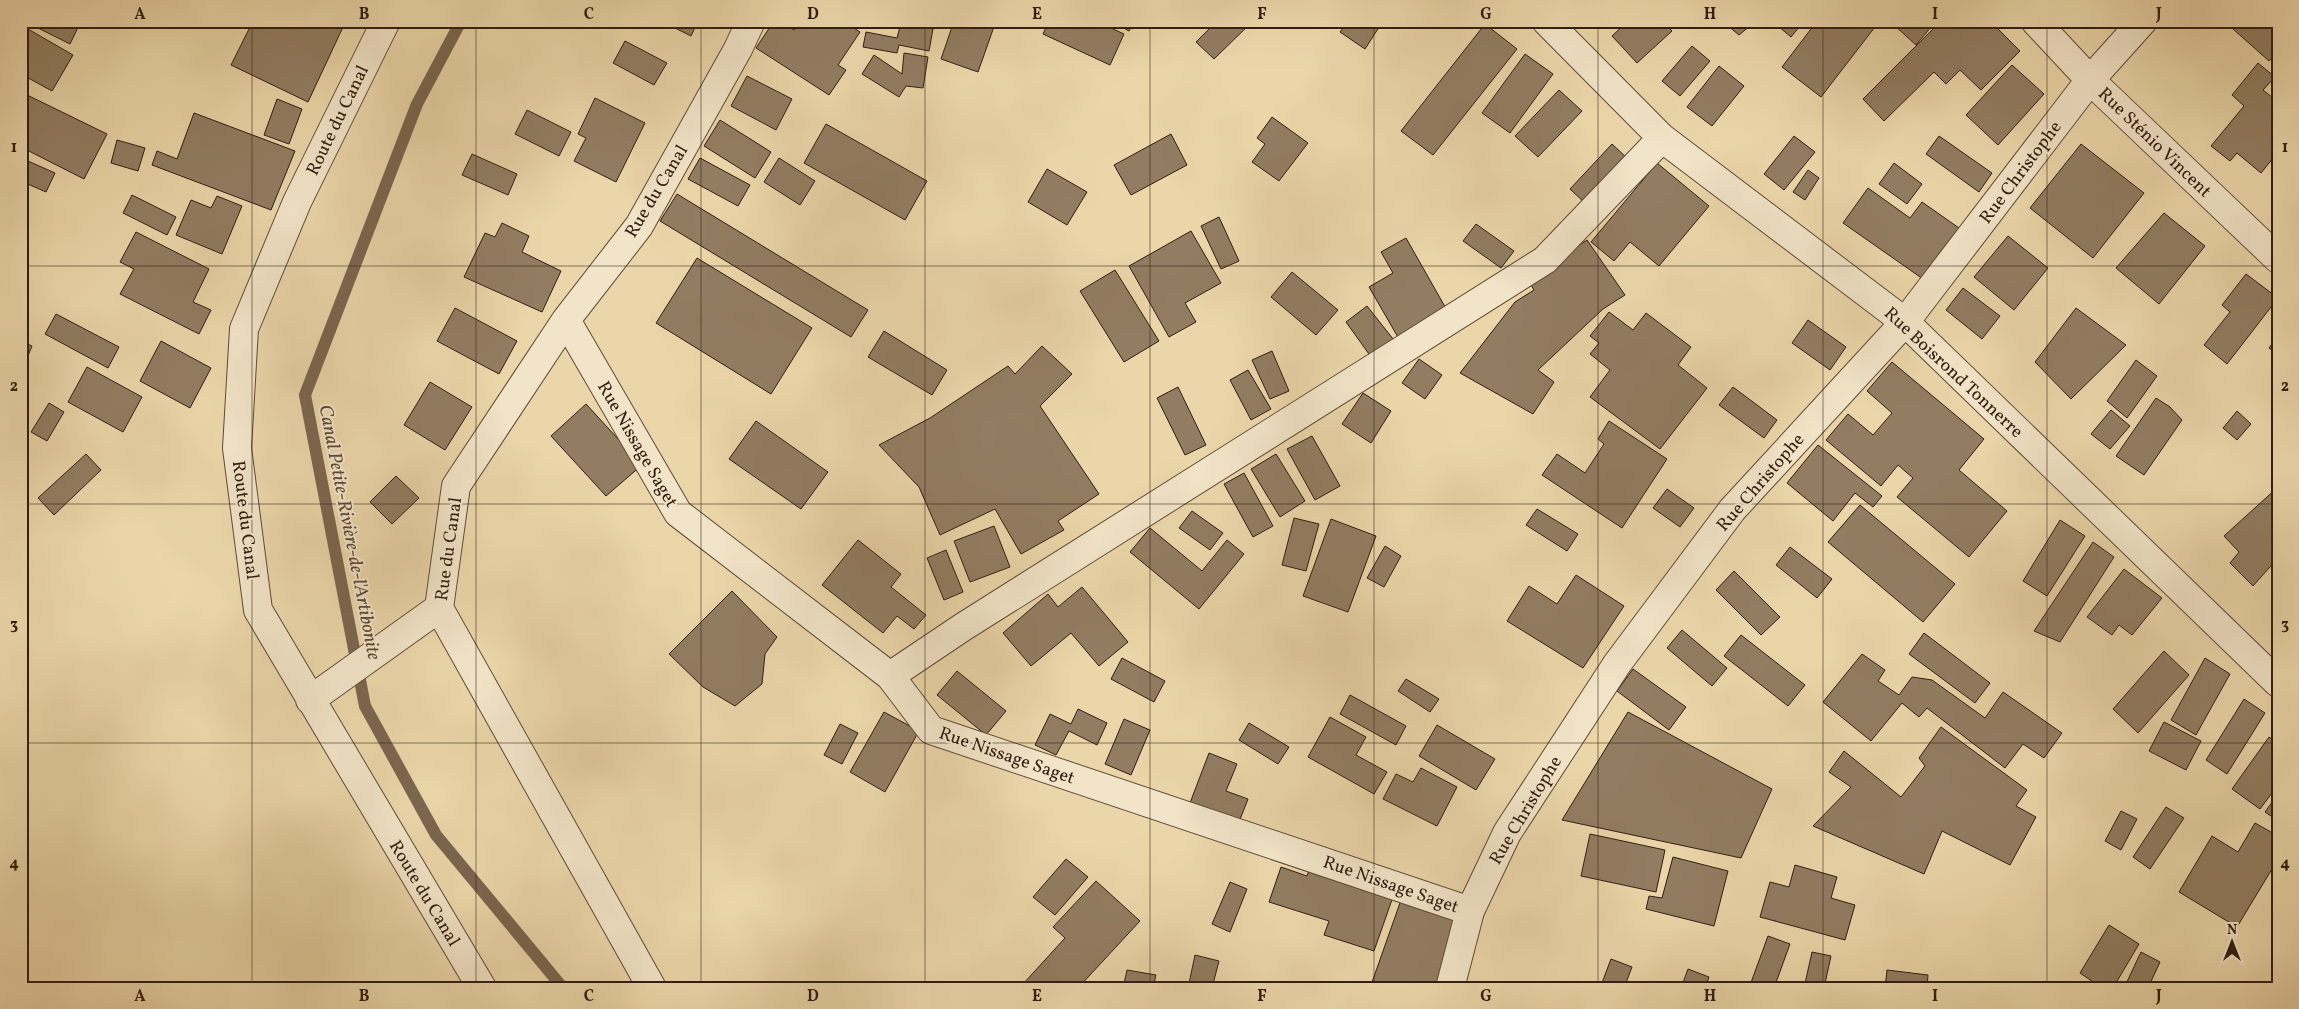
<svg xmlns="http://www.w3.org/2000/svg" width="2299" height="1009" font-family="Vollkorn,serif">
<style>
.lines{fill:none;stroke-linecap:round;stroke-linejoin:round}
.stream{stroke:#7b664f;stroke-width:12}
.building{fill:#927d62;stroke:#311d13}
.minor-casing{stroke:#604b39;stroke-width:30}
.minor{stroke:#f2e4c8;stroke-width:28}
.grid{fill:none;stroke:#311d13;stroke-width:1;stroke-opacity:0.55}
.labels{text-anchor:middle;stroke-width:4;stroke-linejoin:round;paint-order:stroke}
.street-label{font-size:18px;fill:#311d13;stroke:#f2e4c8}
.water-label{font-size:19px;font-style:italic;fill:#5c4836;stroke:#f2e4c8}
.neatline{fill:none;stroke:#311d13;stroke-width:2}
.grid-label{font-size:16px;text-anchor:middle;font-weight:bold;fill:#311d13}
</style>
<rect width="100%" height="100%" fill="#ebd6aa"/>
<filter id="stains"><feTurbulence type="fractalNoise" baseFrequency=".004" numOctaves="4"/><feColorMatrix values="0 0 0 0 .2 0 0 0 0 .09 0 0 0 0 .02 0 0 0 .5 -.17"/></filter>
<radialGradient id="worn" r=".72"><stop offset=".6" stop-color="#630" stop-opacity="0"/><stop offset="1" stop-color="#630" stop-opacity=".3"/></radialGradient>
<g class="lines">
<path class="stream" d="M461,21L417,104L305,395L365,706L436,835L563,988"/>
</g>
<path class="building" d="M24,21H81L70,44Z
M224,21H244L242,28Z
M253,21H331L343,27L308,102L231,65Z
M661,21H698L691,36Z
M774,21H780L794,30L800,21H859L854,28L860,32L838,65L846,70L829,95L756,48Z
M926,21H940L938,25Z
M954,21H996L978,72L941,59Z
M1049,21H1096L1124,34L1110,65L1043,34Z
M1111,21H1135L1129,31Z
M1217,21H1253L1214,59L1196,42Z
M1348,21H1383L1365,49L1340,32Z
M1628,21H1663L1672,31L1637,63L1612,36Z
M1722,21H1756L1739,35Z
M1772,21H1804L1791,37Z
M1817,21L1878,23L1821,97L1782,67Z
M1900,21H1936L1916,45L1895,26Z
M1941,21H1990L2020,51L1981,90L1960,70L1946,84L1934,72L1884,121L1863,99Z
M2224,21H2278V51L2269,61Z
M901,23L933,29L929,51L899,45L897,53L863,47L866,32L897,38Z
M1485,24L1517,49L1433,155L1401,131Z
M21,25L73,55L52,91L21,74Z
M625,41L667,63L654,85L613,63Z
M1692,46L1710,61L1680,96L1662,81Z
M904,53L928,57L923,88L906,86L899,97L862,74L874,55L902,74Z
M1525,54L1553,74L1510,133L1482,113Z
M2258,63L2275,77L2263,90L2278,102V152L2261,173L2237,153L2230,161L2211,146L2244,106L2232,95Z
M2012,65L2044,94L1998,145L1966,115Z
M1719,66L1744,86L1712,126L1687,107Z
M747,76L792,99L776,130L731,106Z
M1559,90L1582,111L1538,157L1515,136Z
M21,92L107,134L84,179L21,147Z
M595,98L645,123L616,182L574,161L586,138L578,134Z
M277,99L302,109L289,144L264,135Z
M527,110L571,132L559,156L515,134Z
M194,113L295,151L271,210L152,165L157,151L177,159Z
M1272,117L1308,143L1279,181L1252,162L1265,144L1257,138Z
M720,120L771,152L755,178L704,146Z
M826,124L927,181L905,220L804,163Z
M1171,134L1187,165L1131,195L1114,165Z
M1794,136L1815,152L1784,190L1764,174Z
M1939,136L1992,173L1979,192L1926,154Z
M117,140L145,148L138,171L111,163Z
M1612,144L1628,159L1586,204L1570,189Z
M2081,144L2144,193L2093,258L2030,208Z
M472,154L517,174L508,195L462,175Z
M21,158L55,173L46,192L21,181Z
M700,158L750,185L738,206L688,179Z
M779,158L815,181L800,205L764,182Z
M1657,163L1709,206L1659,266L1630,242L1614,261L1591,242Z
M1894,163L1922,184L1907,204L1879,184Z
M1047,169L1087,192L1067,225L1028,202Z
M1808,170L1819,178L1805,200L1793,192Z
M1868,188L1910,218L1922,202L1959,228L1923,279L1843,223Z
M677,194L868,310L851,337L660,221Z
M132,195L176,217L167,235L123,213Z
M217,196L242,206L222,254L176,235L191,200L211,208Z
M2164,213L2205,246L2159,304L2116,268Z
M1219,217L1239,261L1221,269L1201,226Z
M502,223L529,236L522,252L561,271L542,312L464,277L485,233L495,237Z
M1476,224L1514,251L1501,268L1463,241Z
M1191,231L1221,283L1185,303L1196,322L1169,337L1129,266Z
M136,232L209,269L193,302L211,310L199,334L120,294L134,269L120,262Z
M2008,236L2048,268L2014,310L1974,277Z
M1406,238L1448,312L1399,339L1369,287L1393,273L1381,252Z
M1587,240L1625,295L1603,309L1538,370L1554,382L1533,414L1460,373L1515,302L1534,290L1528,280Z
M697,258L812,328L771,394L656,323Z
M1115,270L1159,341L1124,362L1080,291Z
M1292,272L1338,310L1316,335L1271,297Z
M2246,274L2278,298L2227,364L2204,345L2230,312L2222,305Z
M1963,288L2000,316L1982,339L1946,310Z
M1367,306L1397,344L1374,361L1346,322Z
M455,308L517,341L499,374L437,341Z
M2076,308L2126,345L2071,399L2035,362Z
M1609,312L1633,330L1646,313L1691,347L1678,365L1707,388L1660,449L1590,397L1610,370L1590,354L1599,343L1590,336Z
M56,314L119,347L108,368L45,334Z
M1808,320L1846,347L1830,370L1792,343Z
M884,331L947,370L932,395L868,357Z
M2278,336V355L2269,348Z
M21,341L32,346L23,368L21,367Z
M161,341L211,368L190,408L140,381Z
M1042,346L1072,374L1040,406L1099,494L1058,521L1064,530L1021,554L995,509L940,535L919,487L879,445L930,418L1008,366L1015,374Z
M1272,351L1289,391L1270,399L1252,360Z
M1419,359L1442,375L1425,399L1402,383Z
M2136,360L2157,376L2127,418L2107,401Z
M1892,362L1984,439L1959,470L2007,511L1969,557L1897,497L1913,478L1898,465L1881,486L1826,440L1848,414L1873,435L1892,413L1867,391Z
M87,367L142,397L123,432L68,402Z
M1248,370L1271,409L1251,420L1230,380Z
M430,382L472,407L445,450L404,425Z
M1178,387L1206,445L1185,455L1157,398Z
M1733,387L1777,420L1764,438L1719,405Z
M1363,393L1391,411L1371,443L1342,424Z
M2156,398L2170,407L2182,420L2144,475L2116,456Z
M49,403L64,412L47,441L31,432Z
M586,404L642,465L606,496L551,436Z
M2111,410L2130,426L2110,449L2091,434Z
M2237,411L2251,424L2237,440L2223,428Z
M756,421L828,472L801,509L729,459Z
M1609,421L1667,459L1622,528L1542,475L1557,454L1585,473L1604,444L1598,439Z
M1312,436L1340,486L1315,500L1287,449Z
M1818,445L1882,496L1873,507L1855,493L1833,521L1787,483Z
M86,454L101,470L54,515L38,498Z
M1276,454L1305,501L1280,517L1251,469Z
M1244,473L1273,526L1253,537L1224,484Z
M396,476L419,498L392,524L370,502Z
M2278,487V558L2253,586L2230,563L2239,552L2224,536Z
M1667,489L1694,508L1680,527L1653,508Z
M1860,505L1955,584L1923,622L1828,542Z
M1537,509L1578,534L1567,551L1526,525Z
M1192,511L1223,533L1210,550L1179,528Z
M1294,518L1319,524L1306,571L1282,565Z
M1331,519L1376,536L1348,612L1303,596Z
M2060,520L2085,536L2047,596L2023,581Z
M994,526L1010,567L970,582L954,541Z
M1150,528L1202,571L1227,540L1244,554L1199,609L1130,552Z
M858,540L901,574L891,587L926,615L914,629L897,616L883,633L822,585Z
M2093,542L2114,557L2060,642L2034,631Z
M1385,546L1401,556L1384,587L1367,578Z
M1790,547L1832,579L1817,598L1776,565Z
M946,550L963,592L944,600L927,558Z
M2124,569L2162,598L2132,635L2119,625L2112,635L2087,617Z
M1734,571L1780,617L1761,635L1716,590Z
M1576,575L1624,606L1583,668L1507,621L1529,586L1557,604Z
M1082,587L1128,642L1099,666L1071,633L1031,666L1003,633L1048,594L1058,607Z
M732,591L777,637L765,654L762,684L735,706L703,687L669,654Z
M1682,630L1727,668L1712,686L1667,648Z
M1924,633L1990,683L1975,703L1909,654Z
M1741,635L1805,685L1788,706L1724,656Z
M2164,651L2189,675L2138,733L2113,709Z
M1862,654L1885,670L1878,681L1899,695L1912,677L1932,680L1985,718L2003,692L2062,733L2044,758L2023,744L2005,768L1927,708L1919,717L1902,703L1871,741L1823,702Z
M1122,658L1165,681L1154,702L1111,679Z
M2205,658L2230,674L2196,735L2171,720Z
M1633,669L1686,707L1669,730L1617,691Z
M957,671L1006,711L986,735L937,695Z
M1406,679L1439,699L1430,712L1398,691Z
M1350,695L1406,726L1396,745L1340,714Z
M2244,699L2265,713L2227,774L2206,760Z
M1078,709L1107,723L1097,745L1069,731L1056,755L1035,745L1050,714L1071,724Z
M884,712L919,731L885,792L850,772Z
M1628,712L1772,789L1741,858L1562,820Z
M1330,717L1366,737L1356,755L1387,772L1374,794L1308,757Z
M1124,719L1150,730L1131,775L1105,764Z
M2164,722L2201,741L2186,770L2149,751Z
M1249,723L1289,747L1278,764L1239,740Z
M840,724L858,733L842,764L824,755Z
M1437,725L1495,759L1476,790L1419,756Z
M1941,727L2027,790L2016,806L2036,817L2010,865L1942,831L1924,874L1813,826L1851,787L1829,772L1844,751L1901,797L1925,766L1919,758Z
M2269,737L2278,743V785L2260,809L2232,789Z
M1209,753L1237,764L1226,791L1248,799L1239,822L1190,803Z
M1421,768L1457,787L1437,826L1383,799L1396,774L1413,782Z
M2278,794V821L2265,812Z
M2166,807L2184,818L2150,869L2133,857Z
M2121,811L2137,819L2121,850L2105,841Z
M2255,823L2278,836V859L2237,927L2179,892L2212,836L2238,852Z
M1590,834L1665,850L1656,892L1581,876Z
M1673,857L1728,871L1714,926L1646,909L1649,896L1662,898Z
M1066,859L1088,877L1055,915L1033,897Z
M1795,865L1837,877L1831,898L1855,905L1845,940L1760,917L1770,882L1789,887Z
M1281,867L1307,876L1310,867L1394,894L1374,951L1324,935L1329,921L1269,902Z
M1096,881L1140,921L1078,988H1027L1023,984L1065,938L1053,927Z
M1230,882L1247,889L1230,932L1212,924Z
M1401,900L1463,921L1439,988H1370Z
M2109,925L2139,944L2113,988H2102L2080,973Z
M1768,936L1790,944L1774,988H1749Z
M1812,952L1831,956L1824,988H1804Z
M2141,952L2160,962L2148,988H2124Z
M1195,955L1219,961L1212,988H1188Z
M1611,959L1632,967L1624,988H1600Z
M1688,969L1709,977L1705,988H1681Z
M1127,970L1156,975L1153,988H1123Z
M1887,970L1928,975L1927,988H1885Z"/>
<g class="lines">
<g class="minor-casing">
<path id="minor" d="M386,21L297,202L244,329L237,448L258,610L482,988
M1546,21L1662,138L1905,322L2278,683
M2035,21L2090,80L2278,259
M566,320L678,513L890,676L931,730L1470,911
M890,676L963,627L1545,260L1662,138
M310,700L439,608
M652,988L439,608L456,486L566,320L639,226L738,49L751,21
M1450,988L1470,911L1507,833L1617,664L1732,510L1905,322L2090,80L2143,21"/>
</g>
<use href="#minor" class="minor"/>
</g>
<path class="grid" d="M252,21V988M476,21V988M701,21V988M925,21V988M1150,21V988M1374,21V988M1598,21V988M1823,21V988M2047,21V988M21,266H2278M21,504H2278M21,743H2278"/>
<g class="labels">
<g class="street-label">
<text transform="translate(337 120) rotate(-64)" y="6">Route du Canal</text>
<text transform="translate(2155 142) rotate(44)" y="6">Rue Sténio Vincent</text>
<text transform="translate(2020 172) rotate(-53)" y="6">Rue Christophe</text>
<text transform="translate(656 191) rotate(-59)" y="6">Rue du Canal</text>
<text transform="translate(1954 372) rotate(43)" y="6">Rue Boisrond Tonnerre</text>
<text transform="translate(638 444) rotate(60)" y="6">Rue Nissage Saget</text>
<text transform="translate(1760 482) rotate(-49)" y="6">Rue Christophe</text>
<text transform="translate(246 520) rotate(83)" y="6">Route du Canal</text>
<text transform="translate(448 549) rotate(-82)" y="6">Rue du Canal</text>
<text transform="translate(1007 755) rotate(19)" y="6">Rue Nissage Saget</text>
<text transform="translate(1525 810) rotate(-59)" y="6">Rue Christophe</text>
<text transform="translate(1391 884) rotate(19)" y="6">Rue Nissage Saget</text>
<text transform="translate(425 893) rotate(59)" y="6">Route du Canal</text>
</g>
<g class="water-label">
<text transform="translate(351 532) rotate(79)" y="7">Canal Petite-Rivière-de-l'Artibonite</text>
</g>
</g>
<rect width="2299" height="1009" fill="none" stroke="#ebd6aa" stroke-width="55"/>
<g transform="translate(2232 942)" stroke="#f2e4c8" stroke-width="4" paint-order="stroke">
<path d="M0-4L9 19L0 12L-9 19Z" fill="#311d13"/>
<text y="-8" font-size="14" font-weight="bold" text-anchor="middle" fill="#311d13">N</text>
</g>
<rect x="28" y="28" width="2244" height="954" class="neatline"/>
<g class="grid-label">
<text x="140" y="19">A</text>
<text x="364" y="19">B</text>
<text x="589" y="19">C</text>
<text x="813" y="19">D</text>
<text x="1037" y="19">E</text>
<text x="1262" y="19">F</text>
<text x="1486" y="19">G</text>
<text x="1710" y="19">H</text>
<text x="1935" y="19">I</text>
<text x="2159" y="19">J</text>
<text x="14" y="152">1</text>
<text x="2285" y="152">1</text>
<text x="14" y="391">2</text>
<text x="2285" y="391">2</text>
<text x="14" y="629">3</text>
<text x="2285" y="629">3</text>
<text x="14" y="868">4</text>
<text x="2285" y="868">4</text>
<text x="140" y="1001">A</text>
<text x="364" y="1001">B</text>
<text x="589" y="1001">C</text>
<text x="813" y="1001">D</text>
<text x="1037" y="1001">E</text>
<text x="1262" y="1001">F</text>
<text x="1486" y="1001">G</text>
<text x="1710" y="1001">H</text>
<text x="1935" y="1001">I</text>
<text x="2159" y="1001">J</text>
</g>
<rect width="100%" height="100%" filter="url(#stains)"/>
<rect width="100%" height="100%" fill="url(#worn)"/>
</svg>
